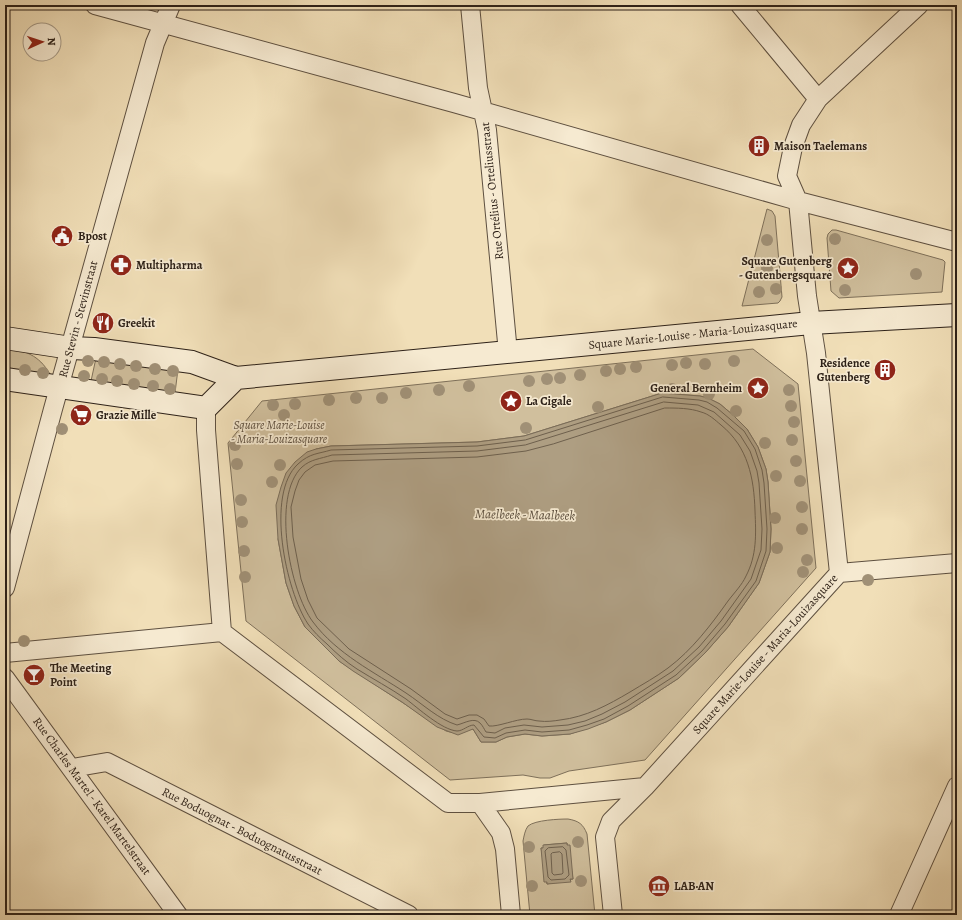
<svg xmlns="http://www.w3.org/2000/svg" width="962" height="920" font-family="Alegreya,serif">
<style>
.green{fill:#d0bf9d;stroke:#7e705a;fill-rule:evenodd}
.water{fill:#ae9e82;stroke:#7a6c58}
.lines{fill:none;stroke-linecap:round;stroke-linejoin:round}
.shore{stroke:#6e604d;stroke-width:1}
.street-casing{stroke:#5e5040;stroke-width:20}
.secondary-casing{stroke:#2d2118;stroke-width:24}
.street{stroke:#f6ead1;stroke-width:18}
.secondary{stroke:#f6ead1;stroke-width:22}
.tree{fill:#a09076}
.labels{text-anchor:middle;stroke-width:3.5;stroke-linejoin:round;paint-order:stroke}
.poi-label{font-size:12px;font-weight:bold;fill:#2d2118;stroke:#f6ead1;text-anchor:start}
.street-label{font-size:12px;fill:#2d2118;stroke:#f6ead1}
.park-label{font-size:12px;font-style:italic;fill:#5e5040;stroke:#f6ead1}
.water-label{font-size:13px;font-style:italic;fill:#5a4d3d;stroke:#f6ead1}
</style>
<rect width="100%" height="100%" fill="#f1dfb8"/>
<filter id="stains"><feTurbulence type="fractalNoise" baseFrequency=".005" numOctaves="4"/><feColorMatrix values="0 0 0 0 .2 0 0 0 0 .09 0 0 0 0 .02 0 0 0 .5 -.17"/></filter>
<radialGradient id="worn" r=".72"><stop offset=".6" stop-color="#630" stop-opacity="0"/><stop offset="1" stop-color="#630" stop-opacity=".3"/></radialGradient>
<path class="green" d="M767,209L772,211L775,216L782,297L780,301L778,303L742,306Z
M832,230H836L943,260L945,262L942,292L839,298L831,291L827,238L828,234Z
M5,346C26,352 38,354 50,374L49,376L5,372Z
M753,349L798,384L816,568L645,760L569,771L550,778H540L523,775L450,780L246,621L228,443L262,401ZM662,393L700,396L708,398L720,404L733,415L747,429L758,447L766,469L768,482L771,529L770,552L759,583L728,627L705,653L679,678L630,710L606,722L570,734L542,736L525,734L507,737L496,742H481L473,729L450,732L446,731L339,661L305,627L294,606L286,583L278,539L316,449L331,446L477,442L524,436Z
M96,358L178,369L175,393L91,381Z
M568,819C579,821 583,824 587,834L595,915H530L523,841C524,836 525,830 528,826C535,820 559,819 568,819ZM567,843L573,879L547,884L541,848H544V845Z"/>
<path class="water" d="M662,393L700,396L708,398L720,404L733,415L747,429L758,447L766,469L768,482L771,529L770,552L759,583L728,627L705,653L679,678L630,710L606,722L588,729L570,734L542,736L525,734L507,737L496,742H481L473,729L458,735L437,727L402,702L353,671L339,661L305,627L294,606L286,583L278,539L276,505L281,487L286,473L295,462L307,452L316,449L331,446L477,442L524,436Z
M567,843V845H570L573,879H570L571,882L547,884V882H544L541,848H543V845Z"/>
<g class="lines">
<path class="shore" d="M663,397L699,400L707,402L717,408L744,431L755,449L762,470L764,483L767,529L766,551L756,581L725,624L702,651L676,675L628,706L604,719L587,725L569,730L542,732L525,730L506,733L495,738L484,737L474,725C468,725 463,731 457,731C442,730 418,708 406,699C390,688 373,679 357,669C346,662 336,653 327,644C320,638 313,631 308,624C286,591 265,494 298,464C310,453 318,454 331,450L477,446L525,440Z
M664,402L698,405L714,412L740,435L750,451L757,471L759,483L762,529L761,550L751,579L721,621L699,647L673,671L625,702L602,714L585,721L568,725L542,727L524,725L505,728L495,733L486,732C484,729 483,726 480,723C474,717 465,723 457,725C438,719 424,705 406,693C374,672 337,654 313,622C290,592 271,496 302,467C311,459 320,459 332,455L477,451L525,445Z
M665,408C677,408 690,408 701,412C709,414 715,420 721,425C748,447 754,478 755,511C756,534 757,555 746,576C742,585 734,593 728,601C711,625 692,650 668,668C656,677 643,684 630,692C608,705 586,717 560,720C554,721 546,722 539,721C535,721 531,719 527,719C516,719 498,727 489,726L484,719L477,715H469L457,719L445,714L411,689L349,649L317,618L308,600L301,579L293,537L291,507L295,491L299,480L305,472L315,465L333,461L477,457L526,451L553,444Z
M563,847L566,850L569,875L565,879L551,880L548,877L545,851L548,848Z
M560,852L562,854L563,873L562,874L554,875L552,873L551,854L552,853Z"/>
<g class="street-casing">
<path id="street" d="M95,5L454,103L798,201L957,242
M470,5L478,88L487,130L508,353
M740,5L818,99
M206,408V430L222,632L448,803H480L645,787
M839,573L957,563
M5,588L53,409L155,43L171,5
M5,653L222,632
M5,678L178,915
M72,768L107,762L409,915
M480,803L501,833L505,849L511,915
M613,915L605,837L611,821L645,787L839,573L816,353L807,296L798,201L787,176L793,147L801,125L818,99L919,5
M899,915L957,786"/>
</g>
<g class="secondary-casing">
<path id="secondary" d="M5,338L71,348L94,349L192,362L236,378
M5,379L206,408L236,378L811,323L957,315"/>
</g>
<use href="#street" class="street"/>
<use href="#secondary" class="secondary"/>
</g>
<g class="tree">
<circle cx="835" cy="239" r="6"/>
<circle cx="767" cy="240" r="6"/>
<circle cx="767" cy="268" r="6"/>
<circle cx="916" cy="274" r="6"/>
<circle cx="776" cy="289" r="6"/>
<circle cx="845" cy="290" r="6"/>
<circle cx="759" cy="292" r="6"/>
<circle cx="88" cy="361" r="6"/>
<circle cx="734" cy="361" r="6"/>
<circle cx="104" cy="362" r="6"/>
<circle cx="686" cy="363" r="6"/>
<circle cx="120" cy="364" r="6"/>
<circle cx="705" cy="364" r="6"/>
<circle cx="672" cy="365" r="6"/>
<circle cx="136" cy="366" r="6"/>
<circle cx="636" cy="367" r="6"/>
<circle cx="155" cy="369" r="6"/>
<circle cx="620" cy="369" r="6"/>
<circle cx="25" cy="370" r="6"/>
<circle cx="173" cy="371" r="6"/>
<circle cx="606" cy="371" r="6"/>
<circle cx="43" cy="373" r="6"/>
<circle cx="580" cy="375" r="6"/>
<circle cx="84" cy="376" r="6"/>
<circle cx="560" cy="378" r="6"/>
<circle cx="102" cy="379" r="6"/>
<circle cx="547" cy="379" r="6"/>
<circle cx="117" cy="381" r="6"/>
<circle cx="529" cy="381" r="6"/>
<circle cx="134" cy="384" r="6"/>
<circle cx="153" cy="386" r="6"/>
<circle cx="469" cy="386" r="6"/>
<circle cx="170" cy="389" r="6"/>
<circle cx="672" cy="389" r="6"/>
<circle cx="439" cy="390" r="6"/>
<circle cx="789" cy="390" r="6"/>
<circle cx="406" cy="393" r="6"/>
<circle cx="709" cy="394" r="6"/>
<circle cx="356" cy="398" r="6"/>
<circle cx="382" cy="398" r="6"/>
<circle cx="329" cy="400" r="6"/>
<circle cx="295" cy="404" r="6"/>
<circle cx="273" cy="405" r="6"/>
<circle cx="791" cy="406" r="6"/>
<circle cx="598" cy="407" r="6"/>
<circle cx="736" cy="411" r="6"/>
<circle cx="284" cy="415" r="6"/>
<circle cx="794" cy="422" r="6"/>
<circle cx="526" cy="428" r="6"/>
<circle cx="62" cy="429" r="6"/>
<circle cx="792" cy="440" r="6"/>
<circle cx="765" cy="443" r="6"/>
<circle cx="235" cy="445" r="6"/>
<circle cx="796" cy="461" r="6"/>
<circle cx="237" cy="464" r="6"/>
<circle cx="280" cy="465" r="6"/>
<circle cx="776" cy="476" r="6"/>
<circle cx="800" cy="481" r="6"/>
<circle cx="272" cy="482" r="6"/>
<circle cx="241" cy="500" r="6"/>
<circle cx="802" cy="507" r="6"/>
<circle cx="775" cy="518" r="6"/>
<circle cx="242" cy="522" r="6"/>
<circle cx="802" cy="529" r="6"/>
<circle cx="777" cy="548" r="6"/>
<circle cx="244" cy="551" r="6"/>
<circle cx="807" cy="560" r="6"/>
<circle cx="803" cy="572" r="6"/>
<circle cx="245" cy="577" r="6"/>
<circle cx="868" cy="580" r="6"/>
<circle cx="24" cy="641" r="6"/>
<circle cx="578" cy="842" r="6"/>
<circle cx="529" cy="847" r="6"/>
<circle cx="581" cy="881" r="6"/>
<circle cx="532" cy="886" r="6"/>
</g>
<defs>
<g id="building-disc" transform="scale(1.15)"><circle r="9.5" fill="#8f2418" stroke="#f6ead1"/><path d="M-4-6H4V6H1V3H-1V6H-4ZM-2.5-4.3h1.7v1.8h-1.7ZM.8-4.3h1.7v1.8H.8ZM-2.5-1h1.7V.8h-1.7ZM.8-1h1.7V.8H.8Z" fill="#fff"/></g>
<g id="civic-disc" transform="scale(1.15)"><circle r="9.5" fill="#8f2418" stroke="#f6ead1"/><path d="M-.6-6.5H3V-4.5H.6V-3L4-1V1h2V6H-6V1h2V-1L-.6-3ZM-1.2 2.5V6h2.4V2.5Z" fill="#fff"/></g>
<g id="pharmacy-disc" transform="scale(1.15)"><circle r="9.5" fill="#8f2418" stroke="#f6ead1"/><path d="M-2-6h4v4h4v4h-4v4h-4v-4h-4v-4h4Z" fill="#fff"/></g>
<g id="sight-disc" transform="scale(1.15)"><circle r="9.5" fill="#8f2418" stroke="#f6ead1"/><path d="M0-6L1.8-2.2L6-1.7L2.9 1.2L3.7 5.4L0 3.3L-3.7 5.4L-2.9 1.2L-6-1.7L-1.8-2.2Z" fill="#fff"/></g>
<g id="restaurant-disc" transform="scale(1.15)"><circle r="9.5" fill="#8f2418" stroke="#f6ead1"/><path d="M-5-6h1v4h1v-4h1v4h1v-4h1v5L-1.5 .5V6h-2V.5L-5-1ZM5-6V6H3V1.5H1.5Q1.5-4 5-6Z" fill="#fff"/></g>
<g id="supermarket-disc" transform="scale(1.15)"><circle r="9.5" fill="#8f2418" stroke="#f6ead1"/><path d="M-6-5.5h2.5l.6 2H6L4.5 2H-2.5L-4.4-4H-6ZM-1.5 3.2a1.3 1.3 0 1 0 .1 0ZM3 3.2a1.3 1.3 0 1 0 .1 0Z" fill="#fff"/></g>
<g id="bar-disc" transform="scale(1.15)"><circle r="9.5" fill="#8f2418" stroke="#f6ead1"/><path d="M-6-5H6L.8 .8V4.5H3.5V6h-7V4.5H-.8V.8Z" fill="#fff"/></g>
<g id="museum-disc" transform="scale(1.15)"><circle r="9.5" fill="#8f2418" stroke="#f6ead1"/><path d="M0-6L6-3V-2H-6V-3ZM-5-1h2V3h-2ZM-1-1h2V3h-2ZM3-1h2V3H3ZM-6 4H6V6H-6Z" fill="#fff"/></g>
</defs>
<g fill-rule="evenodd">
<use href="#building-disc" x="759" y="146"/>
<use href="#civic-disc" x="62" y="236"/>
<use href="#pharmacy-disc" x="121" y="265"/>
<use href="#sight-disc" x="848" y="268"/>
<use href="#restaurant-disc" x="103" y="323"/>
<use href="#building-disc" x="885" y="370"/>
<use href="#sight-disc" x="758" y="388"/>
<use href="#sight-disc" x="511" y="401"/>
<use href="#supermarket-disc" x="81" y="415"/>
<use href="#bar-disc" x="34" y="675"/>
<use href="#museum-disc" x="659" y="886"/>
</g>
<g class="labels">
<g class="poi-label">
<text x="774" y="150">Maison Taelemans</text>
<text x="78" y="240">Bpost</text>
<text x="832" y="265" text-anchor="end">Square Gutenberg<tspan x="832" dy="14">- Gutenbergsquare</tspan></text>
<text x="136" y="269">Multipharma</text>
<text x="118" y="327">Greekit</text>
<text x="870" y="367" text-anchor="end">Residence<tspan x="870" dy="14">Gutenberg</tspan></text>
<text x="742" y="392" text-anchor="end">General Bernheim</text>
<text x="526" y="405">La Cigale</text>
<text x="96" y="419">Grazie Mille</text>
<text x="50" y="672">The Meeting<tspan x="50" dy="14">Point</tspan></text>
<text x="674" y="890">LAB·AN</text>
</g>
<g class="street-label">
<text transform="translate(492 191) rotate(-96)" y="4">Rue Ortélius - Orteliusstraat</text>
<text transform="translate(78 319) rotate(-75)" y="4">Rue Stevin - Stevinstraat</text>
<text transform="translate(693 334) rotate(-6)" y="4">Square Marie-Louise - Maria-Louizasquare</text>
<text transform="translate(765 654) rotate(-48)" y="4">Square Marie-Louise - Maria-Louizasquare</text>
<text transform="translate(92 796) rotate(54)" y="4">Rue Charles Martel - Karel Martelstraat</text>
<text transform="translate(242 831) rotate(27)" y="4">Rue Boduognat - Boduognatusstraat</text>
</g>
<g class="park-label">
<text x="279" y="429">Square Marie-Louise<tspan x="279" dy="14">- Maria-Louizasquare</tspan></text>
</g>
<g class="water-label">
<text transform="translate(525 514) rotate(1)" y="5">Maelbeek - Maalbeek</text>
</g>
</g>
<rect width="962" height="920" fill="none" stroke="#f1dfb8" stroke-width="20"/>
<rect x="6" y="6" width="950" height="908" fill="none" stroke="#2d2118" stroke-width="2"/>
<rect x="10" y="10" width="942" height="900" fill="none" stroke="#2d2118"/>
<g transform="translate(42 42) rotate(87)"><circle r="19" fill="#f6ead1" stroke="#a69a87"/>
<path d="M0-3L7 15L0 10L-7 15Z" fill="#8f2418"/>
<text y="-6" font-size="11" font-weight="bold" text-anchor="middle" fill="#2d2118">N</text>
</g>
<rect width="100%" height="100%" filter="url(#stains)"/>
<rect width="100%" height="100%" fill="url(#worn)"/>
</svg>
